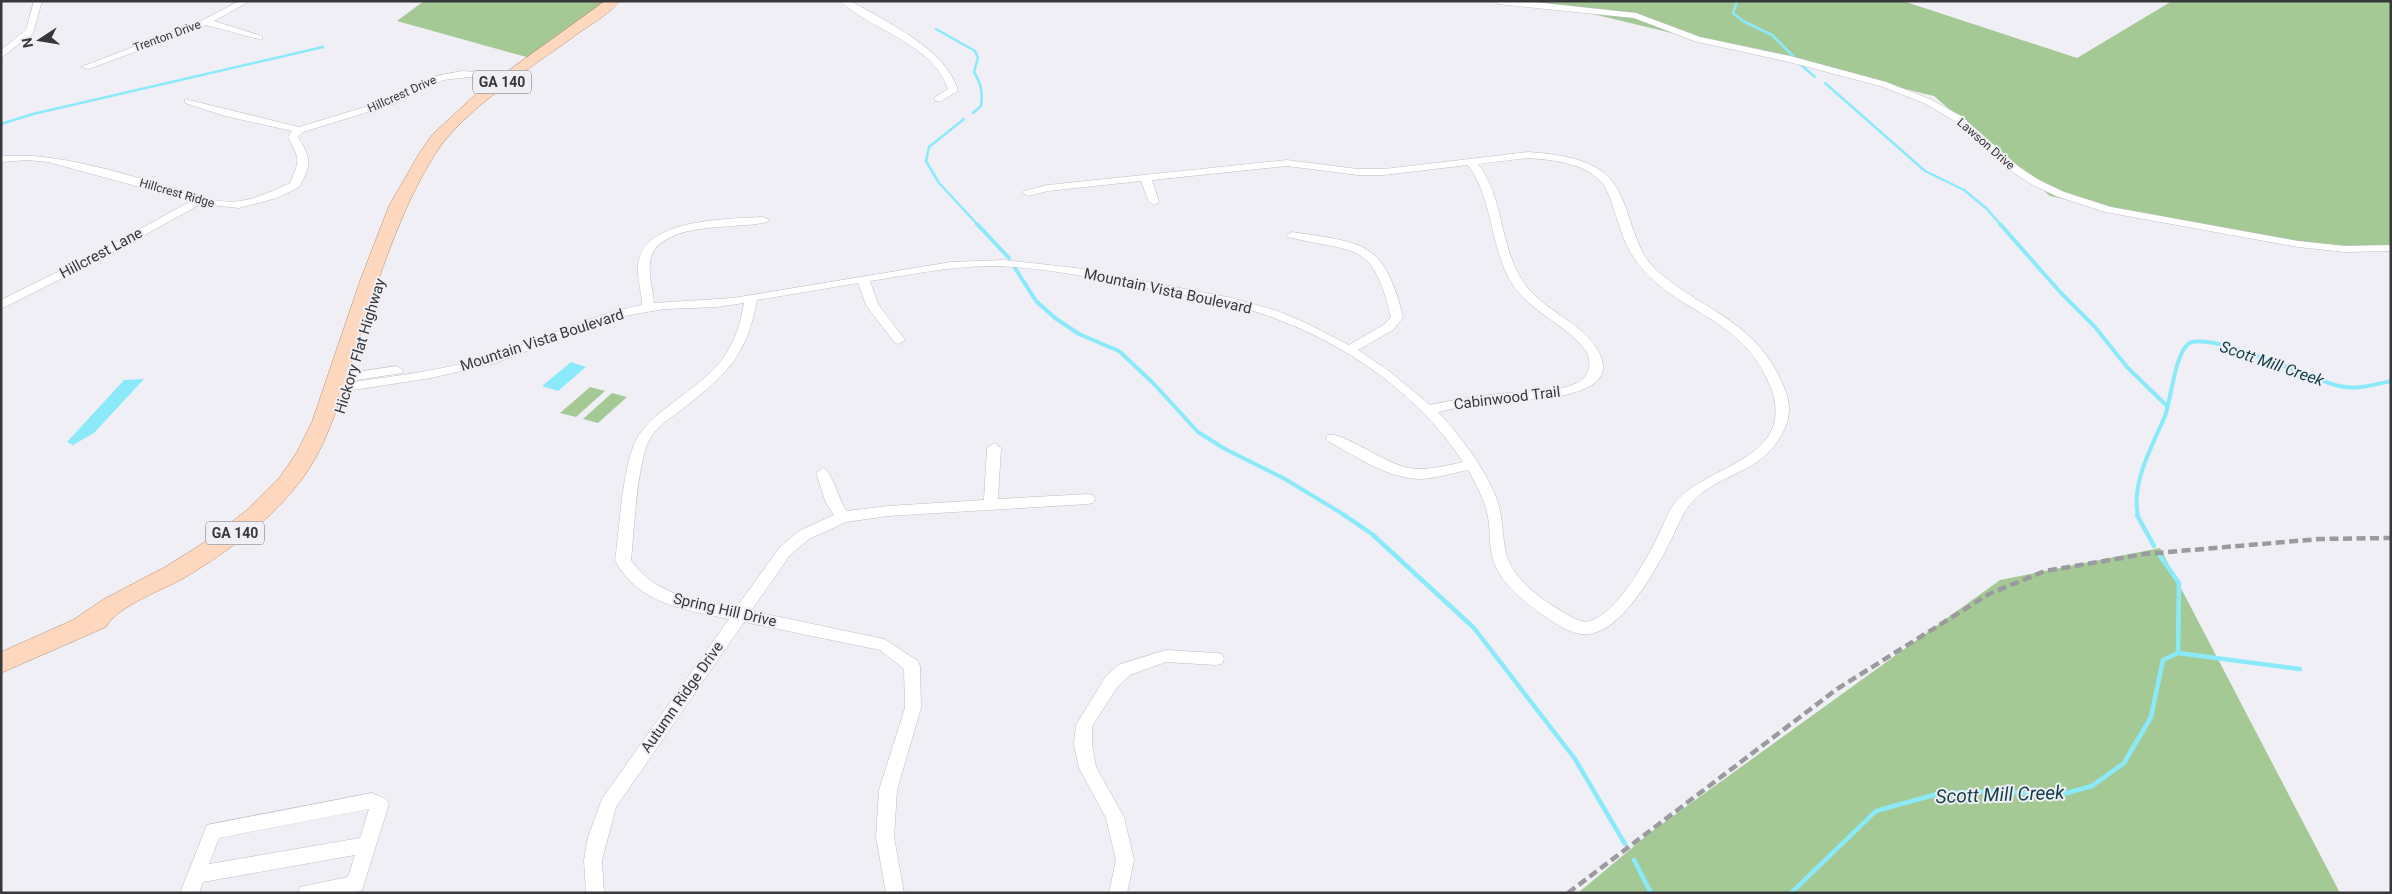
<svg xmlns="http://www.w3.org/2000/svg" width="2392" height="894" font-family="Roboto,sans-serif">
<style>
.green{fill:#a5c995}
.water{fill:#8beafa}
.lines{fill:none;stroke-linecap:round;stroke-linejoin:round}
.stream-far2{stroke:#8beafa;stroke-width:2.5}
.stream-far1{stroke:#8beafa;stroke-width:4}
.stream{stroke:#8beafa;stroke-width:4.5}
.street-casing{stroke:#bebdc3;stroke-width:1}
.primary-casing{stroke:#b78f75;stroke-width:1}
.street{fill:#fff;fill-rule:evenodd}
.primary{fill:#fdd8bf;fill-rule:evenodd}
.rail{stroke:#9b9a9f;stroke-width:4.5;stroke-dasharray:9 4.5;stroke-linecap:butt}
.labels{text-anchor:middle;stroke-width:4;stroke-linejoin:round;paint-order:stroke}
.far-street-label{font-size:12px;fill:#38383a;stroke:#f0eff5}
.shield{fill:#f0eff5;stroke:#6f6f72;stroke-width:1}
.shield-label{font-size:14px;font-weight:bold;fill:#38383a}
.street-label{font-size:15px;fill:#38383a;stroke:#f0eff5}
.water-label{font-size:16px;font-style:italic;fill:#144148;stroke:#f0eff5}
.near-water-label{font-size:19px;font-style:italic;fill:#144148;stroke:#f0eff5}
</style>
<rect width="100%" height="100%" fill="#f0eff5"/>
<path class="green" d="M424,1H608L530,58L397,21Z
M1509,1H1903L2077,58L2172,1H2391V247L2279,244L2050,196L1934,96L1572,9Z
M590,387L605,391L576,417L560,413Z
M612,393L627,397L598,423L583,419Z
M2160,548L2340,893H1578L1651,832L2000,580Z"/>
<path class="water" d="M571,362L586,367L558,391L542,386Z
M144,379L94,433L73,445L67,442L124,380Z"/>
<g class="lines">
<path class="stream-far2" d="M1737,1L1733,13L1743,21L1772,35L1794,57
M936,29L975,51L978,58L974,72C981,84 983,92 981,106L973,113
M1801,65L1815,77
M1825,83L1925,171L1964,190L1987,209L2001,225
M964,119L929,147L926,161L939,183L978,225
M1,124L33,114L323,47"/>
<path class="stream-far1" d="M977,224L1009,258
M2000,224L2061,293L2095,327L2127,367L2168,407
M1015,268L1036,301L1055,318L1079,334L1119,351L1153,383L1198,432L1225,449L1285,479L1346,516
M2138,516C2131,482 2152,447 2165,416C2171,399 2175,355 2188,344C2206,329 2313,380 2339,386C2357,390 2373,385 2391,381"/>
<path class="stream" d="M1344,515L1372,534L1474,628L1575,759L1625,844
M2137,515L2154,546
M2160,556L2179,583L2178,653
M2178,653L2300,669
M1634,860L1651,893
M1791,893L1876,811L1941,793L2000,791L2056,796L2092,786L2124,763L2151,717L2163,660L2178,653"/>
<g class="street-casing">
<path id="street" d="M34,1H42L33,33L1,58V50L26,30Z
M239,1H250L214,21L262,36V40L206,25L89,69L81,67L203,20Z
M840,1H851C886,22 945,48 958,90L956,92L941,101H935V97L948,89C934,44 871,30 840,1Z
M1494,1H1524L1636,13L1700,37L1790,56L1886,82L1930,99L1961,116L2019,167L2039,180L2064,192L2111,207L2298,241L2345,246L2391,245V251L2345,252L2298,247L2105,212L2056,196L2031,184L2011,171L1953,120L1924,103L1880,86L1789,62L1694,41L1634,18L1498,4Z
M462,71L508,74L513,77L508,80L470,77L443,80L394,104L303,132L298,137C311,159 312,164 299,187L277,198L239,208L201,204L110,254L1,309V300L102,250L191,201L48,162L27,160L1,162V156C56,152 117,172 170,187C192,193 216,205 240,201C258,198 274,191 290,183C300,160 300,159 288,137L292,131L225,116L185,103V99L299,127L388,100L436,76Z
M1529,152C1553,154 1584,157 1604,173C1632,196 1628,243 1656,270C1699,308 1750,319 1778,374C1783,385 1789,396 1789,409C1789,420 1785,430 1779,439C1759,473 1719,474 1694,500C1682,512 1678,526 1671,540C1656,569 1620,638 1582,634C1572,633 1561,627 1552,621C1532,608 1507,590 1496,567C1488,552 1491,534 1488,517C1485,501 1477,485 1468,470C1453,473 1437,478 1422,479C1388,479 1357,457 1328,441L1326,438L1328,435C1341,431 1388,465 1409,468C1427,471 1445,466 1463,462C1414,386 1327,331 1240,307C1207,298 1173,293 1140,287C1089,277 1038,266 986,266C947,267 908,275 870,281L878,304L905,340L899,344L895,343L866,305L858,283L757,300C747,355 728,373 685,407C674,416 659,424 651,437C637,458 634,533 631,560C655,596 697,600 736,608L780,547L799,531L834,515L826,503L816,473L823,468C832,471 839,501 847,511L888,506L984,500L987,448L994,443L1001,448L998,499L1088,494L1093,495L1095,499L1093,503L1088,504L888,516L846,522L809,539L790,555L751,611L884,639L918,661L920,666L921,708L897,790L894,837L904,893H886L876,837L879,790L905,708L904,669L880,650L744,622L616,807L602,860L604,893H586L584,860L588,837L602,799L729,619C684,609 640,605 615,561C620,528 622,461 639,435C648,421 662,411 675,401C716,371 735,355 744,303L717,307L664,309L613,318L496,363L431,378L334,393L327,389L334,385C385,377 438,372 487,357C540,341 588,315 642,305C642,290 635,274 639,259C650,218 730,219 763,217L769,220L767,222C737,230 664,220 651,257C647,271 653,289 654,303L733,298L951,262L1004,260L1076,268L1232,298L1278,311L1306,323L1349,345L1385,324L1391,317C1372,238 1355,254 1288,237L1286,235L1292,232C1363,243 1384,240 1403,317L1393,330L1358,350L1389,371L1430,405C1456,399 1483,395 1509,393C1530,391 1557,393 1577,383C1589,377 1593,364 1586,351C1572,329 1533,313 1515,288C1489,251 1495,202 1468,165L1384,175H1358L1287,166L1152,180L1159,202L1154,205L1149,202L1141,181L1048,191L1028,196L1023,193L1024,191L1048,185L1287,160L1358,169H1384ZM1529,158C1553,160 1587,163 1603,184C1610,194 1613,208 1617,219C1622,234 1627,249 1637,262C1672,311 1737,315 1766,377C1770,385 1774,394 1775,403C1783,462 1702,467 1674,504C1667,514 1663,526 1657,538C1646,561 1616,614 1590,621C1582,623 1575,619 1568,615C1545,602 1512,580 1506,553C1502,534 1503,516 1496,497C1483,465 1461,437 1438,412C1458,407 1478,404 1498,402C1525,399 1633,401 1595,346C1577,320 1543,310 1524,283C1499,247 1505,199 1478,164Z
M397,366L403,370L402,373L337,383L331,379L337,375Z
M1166,650L1216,653L1222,654L1224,659L1222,664L1216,665L1166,662L1130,675L1118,686L1092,726V744L1096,767L1124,817L1134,860L1127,893H1109L1116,860L1106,818L1079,768L1074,744L1076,725L1106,676L1118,665Z
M372,793L386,799L389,804L362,890L354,893H298L300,887L348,877L355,855L203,882L199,893H180L207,825ZM369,809L360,838L209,864L219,838Z"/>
</g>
<g class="primary-casing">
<path id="primary" d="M605,1H620C610,13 593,23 580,32C537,64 463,109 435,154C396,217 376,288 353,357C339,403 326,451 295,488C265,525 224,554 184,578C163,590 117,606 106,627L1,673V652L73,620L104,599L167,566L211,538L247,510L280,477L297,452L312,422L360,281L389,206L420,152L433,134L476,94Z"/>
</g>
<use href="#street" class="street"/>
<use href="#primary" class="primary"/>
<path class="rail" d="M1568,893L1837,689L1989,594L2045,571L2145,554L2319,539L2391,538"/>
</g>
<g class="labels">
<g class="far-street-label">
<text transform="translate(167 36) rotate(-20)" y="4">Trenton Drive</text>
<text transform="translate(402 94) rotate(-24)" y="4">Hillcrest Drive</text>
<text transform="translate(1986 144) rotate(41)" y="4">Lawson Drive</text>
<text transform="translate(177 193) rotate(16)" y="4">Hillcrest Ridge</text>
</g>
<g class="shield">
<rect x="473" y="70.5" width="58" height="23" rx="4"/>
<rect x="206" y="521.5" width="58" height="23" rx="4"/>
</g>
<g class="shield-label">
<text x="502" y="87">GA 140</text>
<text x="235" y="538">GA 140</text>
</g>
<g class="street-label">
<text transform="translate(101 253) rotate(-28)" y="5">Hillcrest Lane</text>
<text transform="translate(1168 291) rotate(12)" y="5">Mountain Vista Boulevard</text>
<text transform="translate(542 340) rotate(-18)" y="5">Mountain Vista Boulevard</text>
<text transform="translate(360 346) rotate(-73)" y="5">Hickory Flat Highway</text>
<text transform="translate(1507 398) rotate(-7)" y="5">Cabinwood Trail</text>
<text transform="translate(725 610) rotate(13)" y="5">Spring Hill Drive</text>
<text transform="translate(682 697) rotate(-55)" y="5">Autumn Ridge Drive</text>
</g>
<g class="water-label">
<text transform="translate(2272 363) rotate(19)" y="6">Scott Mill Creek</text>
</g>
<g class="near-water-label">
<text transform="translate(2000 794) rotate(-2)" y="7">Scott Mill Creek</text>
</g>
</g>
<rect width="2392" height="894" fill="none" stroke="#38383a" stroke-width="5"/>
<g transform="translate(40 40) rotate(258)" stroke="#f0eff5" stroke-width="4" paint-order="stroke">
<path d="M0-4L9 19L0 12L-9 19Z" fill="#38383a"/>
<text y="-8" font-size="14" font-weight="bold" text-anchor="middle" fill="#38383a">N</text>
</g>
</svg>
